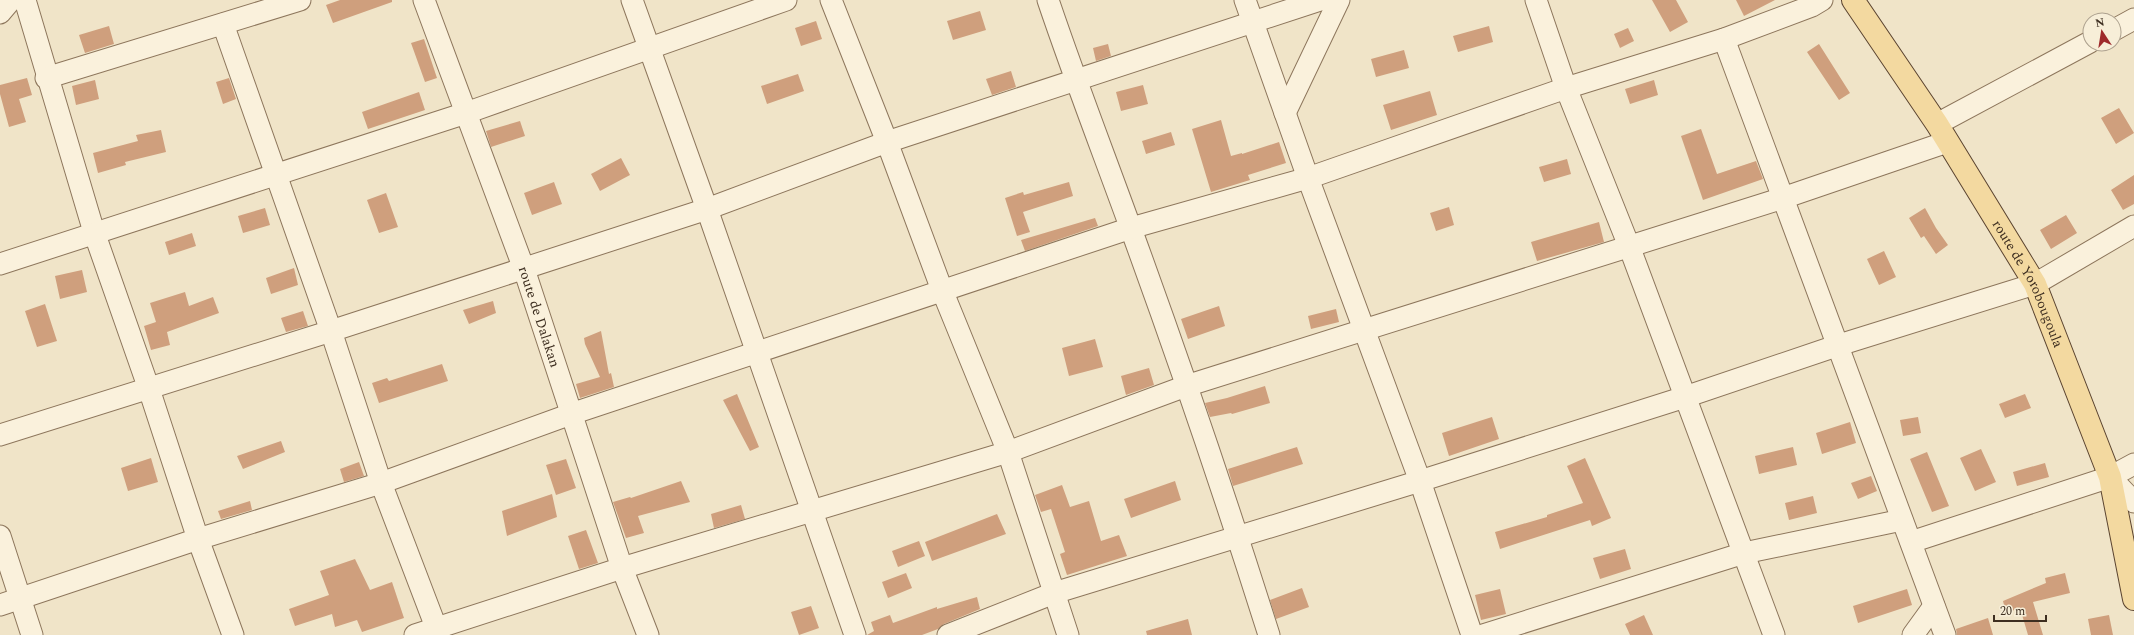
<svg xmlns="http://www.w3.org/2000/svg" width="2134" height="635" font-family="Spectral,serif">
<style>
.building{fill:#cf9f7d}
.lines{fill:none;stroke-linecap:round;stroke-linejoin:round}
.minor-casing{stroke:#8d765c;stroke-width:23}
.major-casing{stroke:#5b4430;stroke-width:24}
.minor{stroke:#faf1dc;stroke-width:21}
.major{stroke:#f3d9a0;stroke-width:22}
.labels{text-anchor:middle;stroke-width:4;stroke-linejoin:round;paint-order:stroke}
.street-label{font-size:14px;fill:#3d2e20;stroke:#f7eed8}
</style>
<rect width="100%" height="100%" fill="#f0e4c8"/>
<path class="building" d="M340,0H392V2L333,23L326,5Z
M1652,0H1676L1688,22L1670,32Z
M1736,0H1775L1744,16Z
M980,11L986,30L953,40L947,21Z
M816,21L822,39L801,46L795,28Z
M109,26L114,44L85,53L79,35Z
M1489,26L1493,42L1458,52L1453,36Z
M1628,28L1634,41L1620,48L1614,34Z
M424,39L437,78L425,82L411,43Z
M1108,44L1111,56L1096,61L1093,48Z
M1819,44L1850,93L1839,100L1807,52Z
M1404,50L1409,68L1376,77L1371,59Z
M1011,71L1016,87L992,95L986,79Z
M798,74L804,91L767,104L761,86Z
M27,78L32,95L19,99L26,122L9,127L0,94V85Z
M229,78L236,99L223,104L216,82Z
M95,80L99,99L76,105L72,86Z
M1654,80L1658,95L1630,104L1625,89Z
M1143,85L1148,104L1121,111L1116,92Z
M1430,91L1437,115L1391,130L1383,105Z
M419,92L425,110L368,129L362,112Z
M2119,108L2134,133L2116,144L2101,118Z
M1221,120L1231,156L1242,153V154L1279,142L1286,163L1248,175L1250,180L1211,192L1192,129Z
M520,121L525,136L491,147L486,131Z
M1701,129L1717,174L1756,161L1763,179L1703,200L1681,136Z
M161,130L166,152L125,162L126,165L98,173L93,153L138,141L136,135Z
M1171,132L1175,145L1146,154L1142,141Z
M621,158L630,175L600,191L591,174Z
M1567,159L1571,174L1544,182L1539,167Z
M2134,175V204L2123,210L2111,190Z
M554,182L562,204L532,215L524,193Z
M1069,182L1073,196L1023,212L1030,232L1017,236L1005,198L1023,192L1024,195Z
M386,193L398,227L379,233L367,200Z
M1449,207L1454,225L1436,231L1430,213Z
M265,208L270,225L243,233L238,216Z
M1925,208L1936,228L1948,245L1936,254L1924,236L1921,238L1909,218Z
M2066,215L2077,233L2051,249L2040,230Z
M1095,218L1098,226L1025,251L1021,240Z
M1599,222L1604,242L1537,261L1531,242Z
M192,233L196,246L169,255L165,242Z
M1884,251L1896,277L1879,285L1867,259Z
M294,268L298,285L271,294L266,278Z
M82,270L87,292L60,299L55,276Z
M185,292L189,306L213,297L219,313L167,332L170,345L151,350L144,326L156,322L150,303Z
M493,301L496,313L469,324L463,310Z
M45,304L57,341L37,347L25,311Z
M1219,306L1225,326L1188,339L1181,319Z
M1336,309L1339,322L1311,329L1308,316Z
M303,311L308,326L286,332L281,318Z
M601,331L609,374L611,373L614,387L580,398L576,384L600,377L585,344L584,338Z
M1095,339L1103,367L1069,376L1062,348Z
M442,364L448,381L379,403L372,383L387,378L389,381Z
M1149,368L1154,385L1126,395L1121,376Z
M1265,386L1270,403L1232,414L1231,413L1210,417L1205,403L1227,398Z
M737,394L759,447L750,451L723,400Z
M2025,394L2031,408L2005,418L1999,404Z
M1492,417L1499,439L1449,456L1442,433Z
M1918,417L1921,433L1903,436L1900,420Z
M1850,422L1856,443L1822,454L1816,433Z
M281,441L285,452L243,469L237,456Z
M1297,447L1303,464L1233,486L1228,469Z
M1793,447L1797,465L1759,474L1755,456Z
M1981,449L1996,482L1975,491L1960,458Z
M1927,452L1949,506L1932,512L1910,459Z
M151,458L158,482L128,491L121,468Z
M1585,458L1611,518L1592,526L1590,520L1500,549L1495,532L1547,517V515L1583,503L1567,466Z
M566,459L576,488L556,495L546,465Z
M359,462L364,476L344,482L340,469Z
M2045,463L2049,477L2017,486L2013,472Z
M1871,476L1877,491L1858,499L1851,483Z
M681,481L690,502L638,516L644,533L626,538L613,502L630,497L631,498Z
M1175,481L1181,500L1131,518L1124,499Z
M1062,485L1070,507L1089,501L1101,541L1119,535L1127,556L1067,575L1060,554L1065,552L1051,509L1041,512L1035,495Z
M552,494L557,517L507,536L502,511Z
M1813,496L1817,513L1789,520L1785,503Z
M250,501L252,510L221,519L218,511Z
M741,505L745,519L714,528L711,514Z
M997,514L1006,534L932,561L925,542Z
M586,530L598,563L579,569L568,536Z
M919,541L925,556L898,567L892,551Z
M1625,549L1631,569L1600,579L1593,558Z
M355,559L370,590L392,582L404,618L362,632L357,620L335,627L332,614L295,626L289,609L329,595L320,571Z
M906,573L912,588L888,598L882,582Z
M2065,573L2070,593L2033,602L2043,635H2028L2020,608L2009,612L2008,608L2005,609L2003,601L2046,583L2045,578Z
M1302,588L1309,607L1276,619L1270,600Z
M1500,589L1506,614L1481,620L1475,595Z
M1907,589L1912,605L1858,623L1853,606Z
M977,597L980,609L944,624L938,629L922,635H867L874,631L871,622L890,615L893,623L937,607V609Z
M811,606L819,628L799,635L791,612Z
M1644,615L1653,635H1630L1625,624Z
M2109,615L2113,635H2091L2088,619Z
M1988,618L1993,635H1957L1956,629Z
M1188,619L1192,635H1147L1146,631Z"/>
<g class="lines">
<g class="minor-casing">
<g id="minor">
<path d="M25,0L94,232L149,389L198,539L233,635"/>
<path id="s1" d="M424,0L524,269L622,568L648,635"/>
<path d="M632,0L707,209L855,635"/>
<path d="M831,0L887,142L942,290L1008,452L1068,635"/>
<path d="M1048,0C1074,77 1103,152 1131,229C1180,363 1226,499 1269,635"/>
<path d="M1245,0L1308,178L1420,481L1472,635"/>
<path d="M1536,0L1566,88L1629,246L1774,635"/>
<path d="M0,13L11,0"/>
<path d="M223,24L331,331L381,483L439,635"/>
<path d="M2114,30L2134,19"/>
<path d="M1724,39L1945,635"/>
<path d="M46,78L300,0"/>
<path d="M1285,113L1339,0"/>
<path d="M1937,124L2090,42"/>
<path d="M0,264L466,113L786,0"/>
<path d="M0,435L331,331L707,209L887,142L1320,0"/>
<path d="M2110,477L2134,502"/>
<path d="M0,536L32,635"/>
<path d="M1911,542L2110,477L2134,464"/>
<path d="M0,605L198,539L381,483L571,414L1131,228L1308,178L1566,88L1724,39L1812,6L1822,0"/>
<path d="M415,635L622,568L1008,452L1186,386L1783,198L1947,142"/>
<path d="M948,635L1054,593L1420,481L1685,397L1839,345L2035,284L2134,226"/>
<path d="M1483,635L1744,553L1902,520"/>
<path d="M1913,635L1934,606"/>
</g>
</g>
<g class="major-casing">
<g id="major">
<path id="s2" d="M1853,0L1937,124L2035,284L2110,477L2134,599"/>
</g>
</g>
<use href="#minor" class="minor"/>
<use href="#major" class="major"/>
</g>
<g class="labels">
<g class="street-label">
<text dy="5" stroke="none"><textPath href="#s2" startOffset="334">route de Yorobougoula</textPath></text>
<text dy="5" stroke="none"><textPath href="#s1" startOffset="337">route de Dalakan</textPath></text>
</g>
</g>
<g transform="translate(2102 32) rotate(348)"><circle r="19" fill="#f7eed8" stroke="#ada18e"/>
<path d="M0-3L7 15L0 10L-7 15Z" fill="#9e2a2b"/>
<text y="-6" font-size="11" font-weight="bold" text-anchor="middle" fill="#3d2e20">N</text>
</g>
<path d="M1994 615v6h52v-6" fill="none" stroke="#3d2e20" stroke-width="2"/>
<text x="2000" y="615" font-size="12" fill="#3d2e20" stroke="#f7eed8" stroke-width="3" paint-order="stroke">20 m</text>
</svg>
